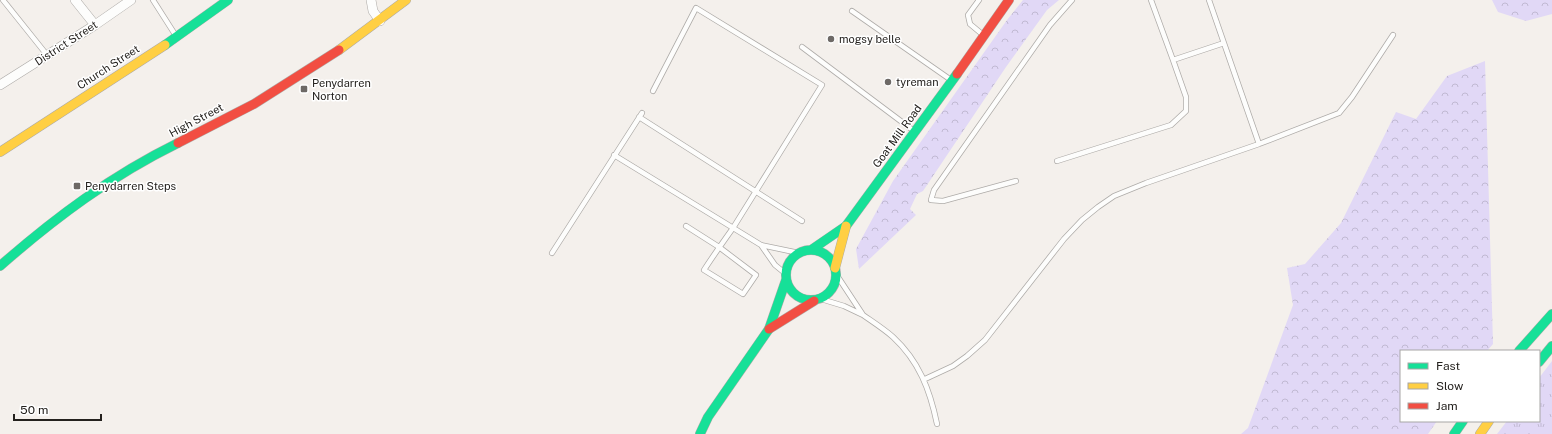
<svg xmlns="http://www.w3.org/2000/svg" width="1552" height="434" font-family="'Public Sans',sans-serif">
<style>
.grass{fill:url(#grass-tufts)}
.forest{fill:url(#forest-crowns)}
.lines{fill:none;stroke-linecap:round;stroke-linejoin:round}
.lane-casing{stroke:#aeaba8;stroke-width:6}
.street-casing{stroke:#aeaba8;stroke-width:10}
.fast-casing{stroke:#aeaba8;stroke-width:10}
.slow-casing{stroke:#aeaba8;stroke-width:10}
.jam-casing{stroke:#aeaba8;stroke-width:10}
.lane{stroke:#fdfdfc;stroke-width:4.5}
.street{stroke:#fdfdfc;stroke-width:9}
.fast{stroke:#16e098;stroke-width:9}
.slow{stroke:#ffcf43;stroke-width:9}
.jam{stroke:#f24e42;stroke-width:9}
.poi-dot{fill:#6d6966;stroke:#fff;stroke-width:1.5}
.labels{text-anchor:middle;stroke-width:3;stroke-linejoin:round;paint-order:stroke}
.poi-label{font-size:11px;fill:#24211e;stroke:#fff;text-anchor:start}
.street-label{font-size:11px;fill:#24211e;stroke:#fff}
</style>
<defs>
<pattern id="grass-tufts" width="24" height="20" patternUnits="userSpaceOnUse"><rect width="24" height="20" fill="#e1d8f6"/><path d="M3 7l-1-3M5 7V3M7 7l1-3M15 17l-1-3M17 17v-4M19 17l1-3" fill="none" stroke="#c1b9d2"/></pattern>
<pattern id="forest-crowns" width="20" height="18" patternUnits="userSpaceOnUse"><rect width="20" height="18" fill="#e1d8f6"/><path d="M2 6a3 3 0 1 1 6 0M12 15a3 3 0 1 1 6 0" fill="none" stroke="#c1b9d2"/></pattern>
</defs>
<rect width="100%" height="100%" fill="#f4f0ec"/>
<path class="grass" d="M1552,361V434H1497L1507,421H1539V378Z"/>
<path class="forest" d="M1023,0H1059L1047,10L1006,67L923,191L917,194L910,209L916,215L859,269L856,249L893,181L1007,20Z
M1492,0H1552V14L1526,21L1498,12Z
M1485,61L1493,344L1487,351H1401V421H1437L1428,434H1241L1248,428L1293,305L1287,268L1305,264L1341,223L1396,112L1416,119L1447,76Z"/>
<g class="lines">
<g class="lane-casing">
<path id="lane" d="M3,0L47,55
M153,0L176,36
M979,0L968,15L970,24L982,34
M1151,0L1173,60L1224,43
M852,11L951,80
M802,47L914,131
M653,91L696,8L822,85L733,228C723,242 713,256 704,270L743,294L756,275L719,247L686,226
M639,117L802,221
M1259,144L1339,113L1352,97L1393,35
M614,155L761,245
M1057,161L1171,125L1186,111V97L1173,60
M1016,181L943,201L931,200L934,190L1050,25L1072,0
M552,253L642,113
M786,274L775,265L761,245L799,253
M821,299L844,306L863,315L836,274
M863,315C873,322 884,329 893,337C919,361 930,390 937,424
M925,379L953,366L967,356L985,340L1064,239L1082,220L1098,207L1114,196L1146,183L1259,144L1209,0"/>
</g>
<g class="street-casing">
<path id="street" d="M75,0L95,25
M371,0L373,11L380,21
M0,85L95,25L131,0"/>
</g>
<g class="fast-casing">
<path id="fast" d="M165,45L228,0
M786 275a25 25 0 1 1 50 0a25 25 0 1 1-50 0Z
M811,250L846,226L957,74
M0,266C56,217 111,176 178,143
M1519,351L1552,314
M1539,362L1552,346
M700,434L708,417L769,329L786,280
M1454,434L1463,421"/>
</g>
<g class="slow-casing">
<path id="slow" d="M339,50L406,0
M0,152L165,45
M835,268L846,226
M1480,434L1489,421"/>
</g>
<g class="jam-casing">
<path id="jam" d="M957,74L1009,0
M178,143L254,104L339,50
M769,329L814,301"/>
</g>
<use href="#lane" class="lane"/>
<use href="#street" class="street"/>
<use href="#fast" class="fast"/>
<use href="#slow" class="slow"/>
<use href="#jam" class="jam"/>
</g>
<g class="poi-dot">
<circle cx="831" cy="39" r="4"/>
<circle cx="888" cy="82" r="4"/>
<rect x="300" y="85" width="8" height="8" rx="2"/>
<rect x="73" y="182" width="8" height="8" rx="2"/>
</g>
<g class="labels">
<g class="poi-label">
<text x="839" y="43">mogsy belle</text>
<text x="896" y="86">tyreman</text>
<text x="312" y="87">Penydarren<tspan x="312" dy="13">Norton</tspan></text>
<text x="85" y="190">Penydarren Steps</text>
</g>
<g class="street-label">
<text transform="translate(66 43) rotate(-33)" y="4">District Street</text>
<text transform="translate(108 67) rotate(-33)" y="4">Church Street</text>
<text transform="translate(196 120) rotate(-28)" y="4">High Street</text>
<text transform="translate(897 136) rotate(-54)" y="4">Goat Mill Road</text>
</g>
</g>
<rect x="1400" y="350" width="140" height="72" fill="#ffffff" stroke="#a7a6a5"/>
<rect x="1408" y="363" width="20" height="6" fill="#16e098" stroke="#a7a6a5"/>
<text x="1436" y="370" font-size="12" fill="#24211e">Fast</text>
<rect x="1408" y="383" width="20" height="6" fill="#ffcf43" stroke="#a7a6a5"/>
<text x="1436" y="390" font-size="12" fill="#24211e">Slow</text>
<rect x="1408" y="403" width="20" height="6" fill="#f24e42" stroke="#a7a6a5"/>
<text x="1436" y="410" font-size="12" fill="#24211e">Jam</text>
<path d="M14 414v6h87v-6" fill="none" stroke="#24211e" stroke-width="2"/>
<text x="20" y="414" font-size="12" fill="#24211e" stroke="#ffffff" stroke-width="3" paint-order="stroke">50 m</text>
</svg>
